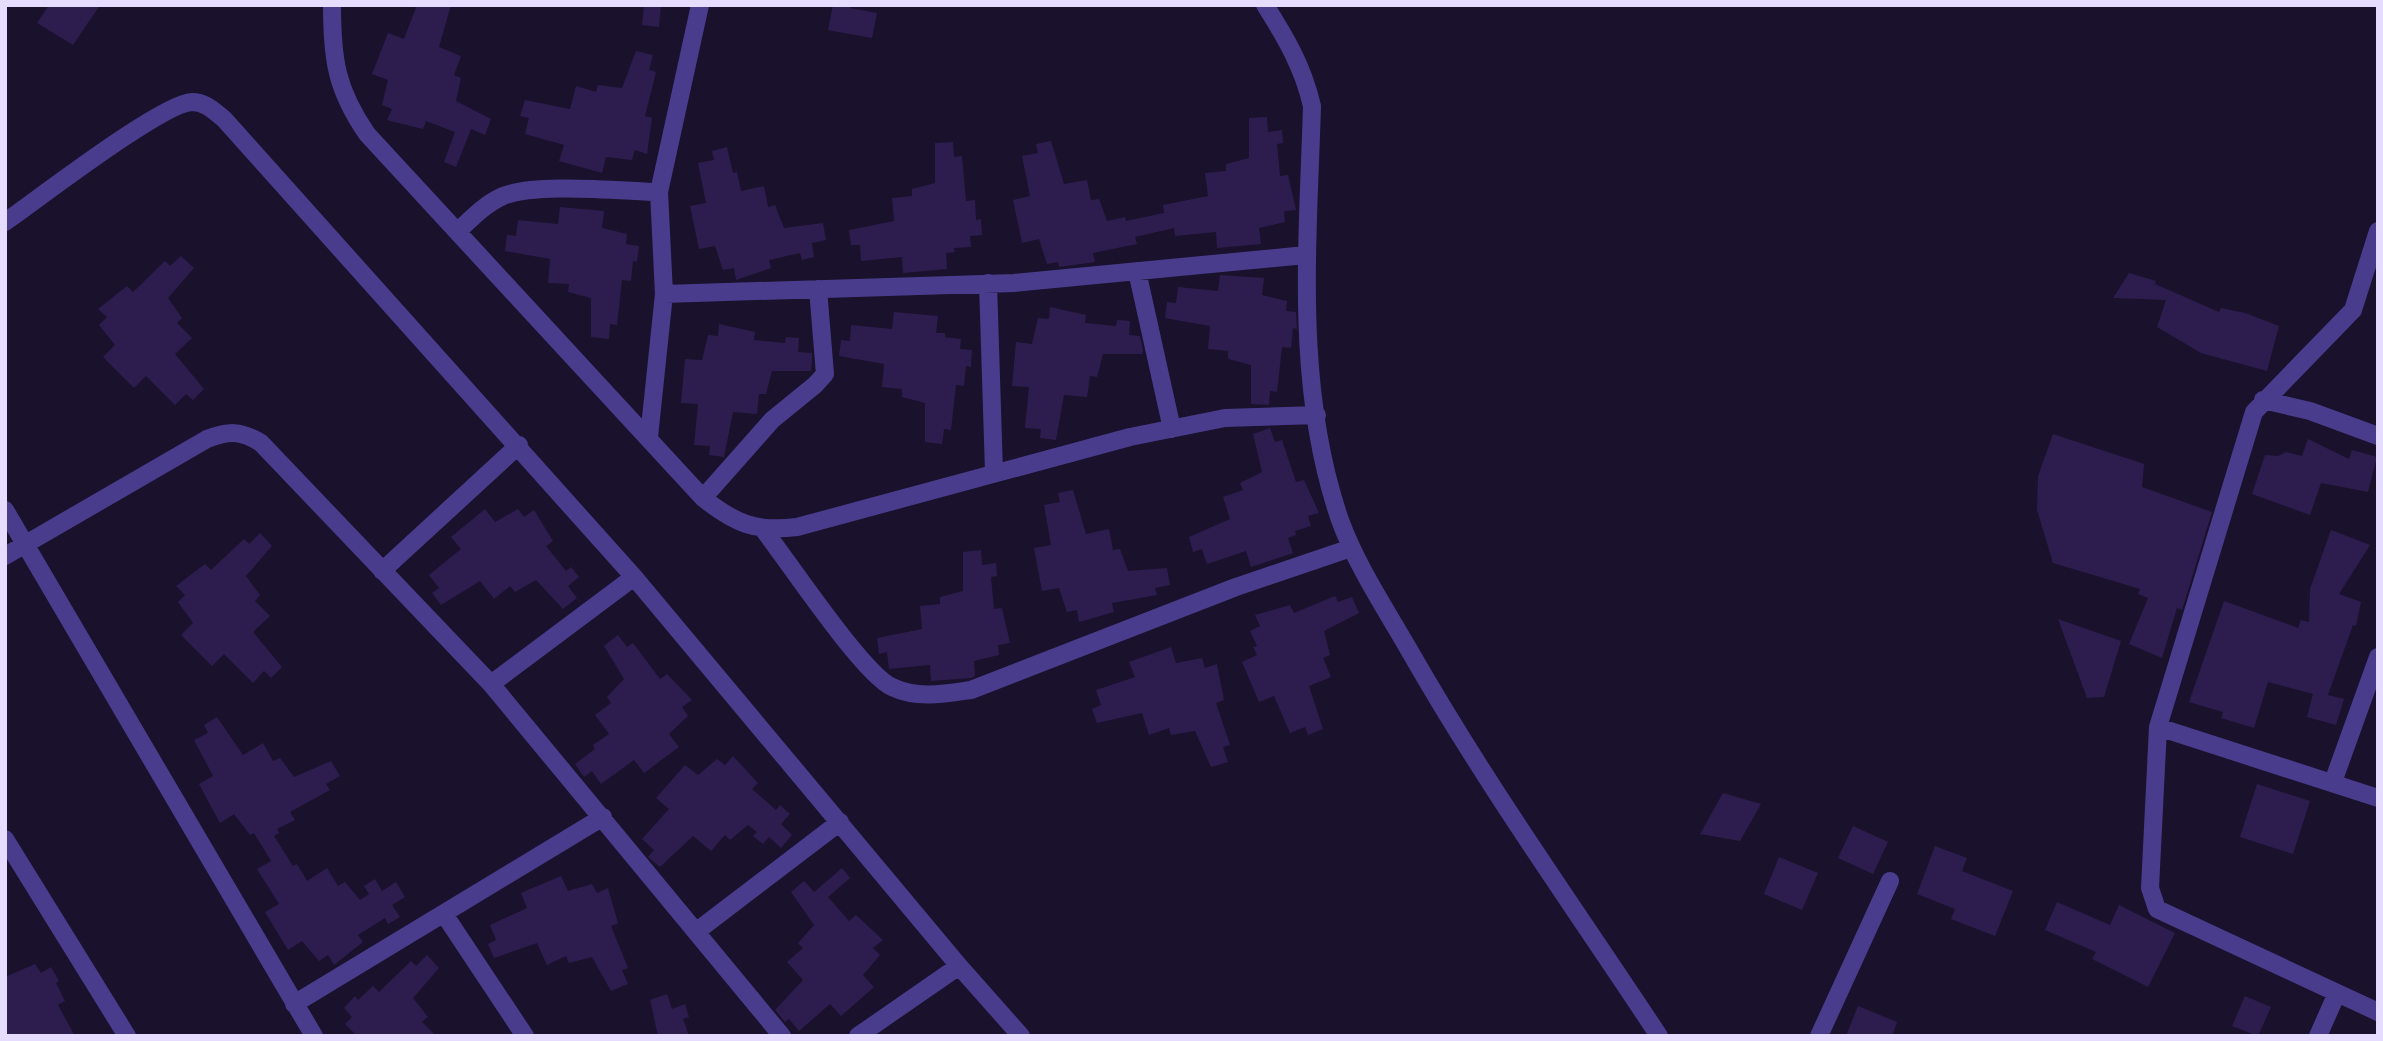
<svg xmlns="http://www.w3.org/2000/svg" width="2383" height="1041" font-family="'Fira Sans Condensed',sans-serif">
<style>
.building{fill:#2d1d4e}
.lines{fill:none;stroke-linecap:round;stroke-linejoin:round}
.minor{stroke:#4a3c8c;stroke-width:18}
</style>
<rect width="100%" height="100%" fill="#1a112c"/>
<path class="building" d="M49,5H100L73,45L37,23Z
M417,5H451L439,47L461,56L454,75L461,78L456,101L491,119L485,135L471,129L456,167L444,162L455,132L426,121L423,129L387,120L392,109L382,105L388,80L372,74L388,33L404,39Z
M644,5H661L659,27L642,25Z
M833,5H850V8L877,13L872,38L828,30Z
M636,51L653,55L649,70L656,72L645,116L652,118L647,154L635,150L632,160L606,157L602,173L559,161L564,145L525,134L529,118L520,116L525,100L570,109L576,86L596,92L598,85L622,88Z
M1267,117L1268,132L1282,130L1283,143L1277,144L1280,176L1288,175L1296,210L1284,211L1285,222L1259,228L1261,244L1217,248L1216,232L1175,236L1174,228L1135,237L1137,244L1093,253L1095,262L1059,267L1058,262L1047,264L1039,239L1022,243L1013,200L1030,196L1022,156L1038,153L1036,144L1051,141L1064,184L1087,180L1091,200L1099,199L1107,221L1125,217L1126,221L1164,213L1163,205L1208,196L1205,173L1226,171V164L1249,158V118Z
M953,142L954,157L962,156L966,201L975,200L976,220L981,219L982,235L970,236L971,247L954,248L955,252L946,253L947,269L903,273L902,257L861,261L860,245H851L849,230L894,221L892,198L912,196V189L935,183V143Z
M727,147L733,173L737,172L741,191L764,186L768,207L775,205L784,228L823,223L826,240L812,243L814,257L802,260L800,253L769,260L771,268L736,280L734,268L723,270L715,246L699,249L690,206L706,203L698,163L714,160L712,151Z
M560,207L604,211L602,228L627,234L626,244L639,246L637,262L633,261L631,281L622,280L617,325L610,324L609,339L591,337V298L568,292L569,284L548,283L550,259L505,251L507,235L516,236L518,220L558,224Z
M181,256L194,268L168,298L182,318L177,323L192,338L175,354L204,389L193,400L186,394L175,405L146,376L134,388L103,357L115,345L99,325L107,317L98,309L127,286L133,292L165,261L170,266Z
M2129,273L2156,281L2155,284L2219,312L2221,308L2245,313L2279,326L2267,371L2201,353L2157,327L2166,300L2113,298Z
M1220,275L1264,278L1262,295L1287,301L1286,311L1296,312L1297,329L1293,328L1291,348L1282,347L1277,392L1270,391L1269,405L1251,404V365L1228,359V351L1208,349L1210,326L1165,318L1167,302L1176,303L1178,287L1218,291Z
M1050,307L1086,315L1085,323L1116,326L1117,320L1130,321L1129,335L1140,336L1143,350L1142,354H1103L1097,377L1090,376L1087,397L1064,395L1056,440L1040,438L1041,429L1025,428L1029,387L1012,386L1016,342L1032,344L1038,318L1049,319Z
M894,312L938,316L936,333H945V337L961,339L960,349L972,350L971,367L966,366L964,386L956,385L951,430L944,429L942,444L925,442V403L902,397V389L882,387L884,364L839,356L841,340L850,341L851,325L892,329Z
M719,324L755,332L754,340L785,343L786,337L799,338L798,352L812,353V361L811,371H772L766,394H759L757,414L733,412L724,457L709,455L710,446L694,445L698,404L681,403L685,359L702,360L708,335L718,336Z
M1270,428L1275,442L1282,440L1296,482L1304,480L1319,513L1308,516L1311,526L1295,531L1296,535L1288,538L1293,553L1251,567L1246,551L1207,564L1202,549L1193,552L1189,537L1230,519L1223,497L1243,490L1240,483L1262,472L1253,434Z
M2053,434L2144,464L2142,487L2212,512L2182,610L2177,608L2162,658L2129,644L2148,598L2138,594L2140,589L2053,563L2037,510L2038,476Z
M2308,439L2349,459L2352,450L2377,457L2368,492L2321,483L2310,515L2252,494L2265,455L2278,456L2286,452L2302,456Z
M1073,490L1086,534L1109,529L1113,550L1120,549L1128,571L1167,568L1170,585L1155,588L1157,595L1112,603L1114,612L1079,622L1077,610L1067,612L1059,588L1042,591L1034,548L1051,545L1044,505L1060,502L1058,493Z
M485,509L495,522L518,509L524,517L534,510L553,541L546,546L566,571L571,567L579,577L568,586L577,598L563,609L536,580L515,592L510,586L494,599L480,581L441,605L432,593L439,588L429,575L461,549L451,537Z
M2331,530L2370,545L2339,594L2361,602L2356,626L2353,625L2328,695L2344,699L2336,725L2307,717L2313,694L2268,682L2254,728L2221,718L2223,712L2189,702L2224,601L2298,628L2301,620L2309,622L2310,589Z
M260,533L272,546L246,576L260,595L255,601L270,616L253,632L282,667L271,678L264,671L253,683L224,654L212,666L181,635L193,623L178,602L185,595L176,586L205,564L211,570L244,539L249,544Z
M981,550L982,565L996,563L997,576L991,577L994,609L1002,608L1010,643L998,645L999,655L974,661L975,676L971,678L931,681L930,665L889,669L887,652L879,654L877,638L922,629L920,606L940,604V597L963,591V552Z
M1335,596L1338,602L1352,597L1359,613L1324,631L1330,655L1323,658L1331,677L1309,686L1323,729L1308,735L1305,727L1290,733L1274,696L1259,702L1242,662L1257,655L1253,647L1257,646L1250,631L1260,626L1255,615L1290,605L1294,613Z
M2058,619L2121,641L2104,697L2087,698Z
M618,635L627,647L633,643L660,679L667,674L692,700L682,707L688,716L669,734L679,747L644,773L634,760L601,784L592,771L584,777L575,764L595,749L593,745L609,734L595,715L611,703L607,697L624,679L604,646Z
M1171,647L1176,663L1202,658L1205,668L1217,664L1224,700L1216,703L1230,745L1223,747L1228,762L1211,767L1195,731L1171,735L1169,728L1149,735L1142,713L1097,723L1092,709L1101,705L1096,690L1135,677L1129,662Z
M217,717L243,755L263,743L273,761L280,758L294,777L331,761L340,776L326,784L330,790L290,812L295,820L277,829L279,833L274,836L293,866L297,864L307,881L327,868L338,886L345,882L360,900L369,894L364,886L375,879L382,891L396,882L405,897L392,905L400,917L388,924L385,918L358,935L363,942L334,965L328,955L319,961L302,941L288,950L265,912L279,904L257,869L271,861L254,833L250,835L234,814L220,823L199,784L213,776L194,740L208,733L204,725Z
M733,756L758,783L752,789L776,810L780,805L790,814L781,824L792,835L781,848L769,837L763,844L753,836L757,832L748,825L730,840L725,835L711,851L693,836L660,867L648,857L654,850L642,839L669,809L656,798L685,765L698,775L717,759L725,765Z
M2257,784L2310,801L2293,854L2240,837Z
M1723,793L1761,804L1740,841L1700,834Z
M1853,826L1888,842L1873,874L1838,858Z
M1935,846L1967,858L1962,871L2013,891L1995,936L1951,919L1955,909L1917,894Z
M1779,857L1818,873L1802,910L1764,894Z
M842,868L850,878L828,897L849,921L856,915L883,940L873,948L880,955L863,975L874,987L841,1016L830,1004L799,1031L789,1019L785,1022L775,1010L803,980L787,962L803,948L798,943L814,925L791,892L804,881L814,892Z
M561,876L568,891L592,884L597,893L608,888L618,923L611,926L628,968L622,970L628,984L611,991L592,957L569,963L566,956L547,965L537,943L494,958L488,944L496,940L490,925L527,908L521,893Z
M2057,902L2110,925L2119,905L2175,933L2148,987L2092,959L2096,952L2045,930Z
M427,955L439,968L413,998L428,1017L422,1022L436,1036H357L345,1024L352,1017L344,1008L355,996L358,1000L373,986L379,992L411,961L416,966Z
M35,964L41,973L51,967L59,981L56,983L65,1001L58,1005L75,1036H5V977Z
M667,994L672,1009L685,1004L689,1017L683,1019L689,1036H658L650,1000Z
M2245,996L2271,1007L2258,1036L2232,1026Z
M1858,1006L1897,1022L1892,1036H1846Z"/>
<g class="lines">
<path class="minor" d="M332,5C332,59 336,89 367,134L703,498C736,524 755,532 797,527L1130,437L1225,418L1317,415
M1265,5C1286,38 1303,67 1312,106C1308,243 1294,387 1340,520C1357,567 1387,611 1412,655C1487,786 1576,910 1659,1036
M5,222C37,200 162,103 192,102C206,102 214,111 224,119L634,577L959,966L1021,1036
M458,231C471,219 484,205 501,197C532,182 621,191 659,192
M2378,231L2353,310L2254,412L2158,727L2150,888L2157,909L2378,1012
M1137,271L1172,429
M988,283L994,472
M664,294L1014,283L1306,255
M2263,400L2310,411L2378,436
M649,437L664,294L659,192L700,5
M703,498L772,420L815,385L825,374L818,289
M5,510L314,1036
M763,529C788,561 862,673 892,687C917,699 944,694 971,690L1236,587L1351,548
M5,556L207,439C229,431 240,430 261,443L491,684L782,1036
M382,571L519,445
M491,684L634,577
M2158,727L2378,798
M2333,782L2378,657
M5,839L127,1036
M444,914L525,1036
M697,931L840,822
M294,1004L603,817
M858,1036L959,966
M1819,1036L1890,881
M2318,1036L2337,993"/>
</g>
<rect width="2383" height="1041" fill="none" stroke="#e5dcff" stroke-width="14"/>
</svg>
